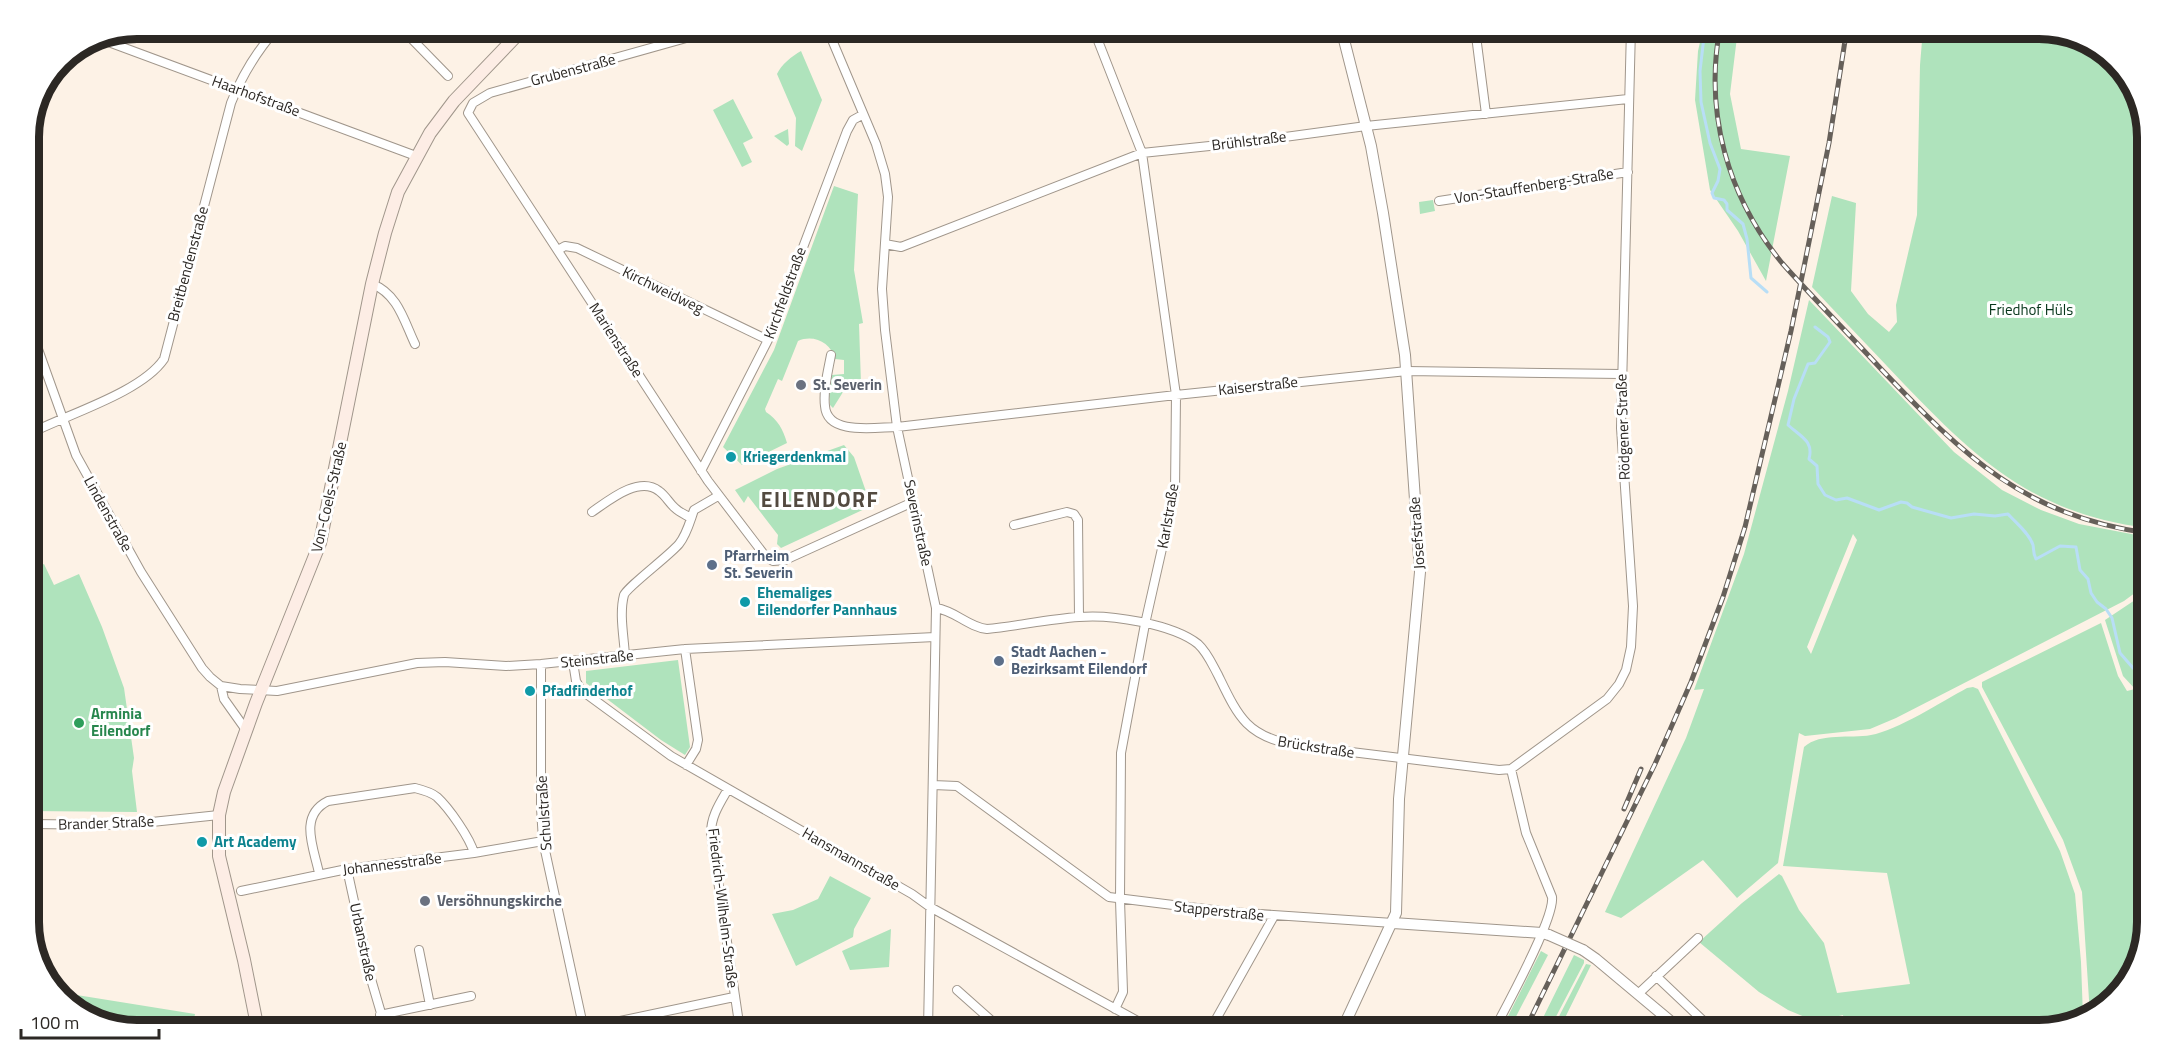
<svg xmlns="http://www.w3.org/2000/svg" width="2176" height="1059" font-family="'Titillium Web',sans-serif">
<style>
.green{fill:#afe3bc;fill-rule:evenodd}
.lines{fill:none;stroke-linecap:round;stroke-linejoin:round}
.stream{stroke:#b8def6;stroke-width:3}
.minor-casing{stroke:#a0968b;stroke-width:10}
.tertiary-casing{stroke:#a0968b;stroke-width:12}
.secondary-casing{stroke:#a0968b;stroke-width:14}
.minor{stroke:#fff;stroke-width:8}
.tertiary{stroke:#fff;stroke-width:10}
.secondary{stroke:#fdede5;stroke-width:12}
.rail-casing{stroke:#66605a;stroke-width:5}
.rail{stroke:#fff;stroke-width:3;stroke-dasharray:9;stroke-linecap:butt}
.tertiary-bridge-casing{stroke:#a0968b;stroke-width:12;stroke-linecap:butt}
.tertiary-bridge{stroke:#fff;stroke-width:10}
.worship-dot{fill:#6b7280;stroke:#fff;stroke-width:2}
.culture-dot{fill:#0f9aa8;stroke:#fff;stroke-width:2}
.service-dot{fill:#5c6f8a;stroke:#fff;stroke-width:2}
.leisure-dot{fill:#2e9e5b;stroke:#fff;stroke-width:2}
.labels{text-anchor:middle;stroke-width:6;stroke-linejoin:round;paint-order:stroke}
.street-label{font-size:15px;fill:#2c2824;stroke:#fff}
.park-label{font-size:15px;fill:#06351a;stroke:#fff}
.worship-label{font-size:15px;font-weight:bold;fill:#5b616d;stroke:#fff;text-anchor:start}
.culture-label{font-size:15px;font-weight:bold;fill:#0d838f;stroke:#fff;text-anchor:start}
.service-label{font-size:15px;font-weight:bold;fill:#4e5e75;stroke:#fff;text-anchor:start}
.leisure-label{font-size:15px;font-weight:bold;fill:#27864d;stroke:#fff;text-anchor:start}
.district-label{font-size:21px;font-weight:bold;letter-spacing:1.5px;fill:#534a40;stroke:#fff}
.rim{fill:none;stroke:#2c2824;stroke-width:8}
</style>
<rect width="100%" height="100%" fill="#fdf2e6"/>
<path class="green" d="M1703,29H1738L1730,94L1741,149L1790,156L1766,281L1738,231L1710,190L1695,100L1698,51Z
M1923,29H2039L2087,40L2129,76L2147,130V528C2034,513 1979,462 1903,383C1873,351 1842,319 1812,287L1832,196L1856,203L1851,291L1868,314L1889,332L1897,322L1896,305L1917,215L1920,65Z
M801,51L822,100L802,151L795,146L796,118L777,74C781,65 792,56 801,51Z
M733,99L753,138L743,143L752,162L742,167L713,110Z
M788,129L789,144L787,146L774,136Z
M834,186L858,194L854,270L863,323L859,324L861,384H848L833,408L830,405L829,392L832,375L844,374V360L835,359C831,343 814,334 798,341L782,381L778,379L765,409L766,412C778,420 783,429 787,443L742,465L723,447L774,350Z
M1433,200L1435,211L1420,214L1419,202Z
M1809,300L1954,452L2002,490L2041,510L2079,524L2147,537V584L2124,601L1896,718L1870,729L1805,736L1799,733L1778,863L1737,898L1703,860L1621,918L1605,912L1686,738L1704,689L1694,690L1744,554L1788,391ZM1853,534L1857,540L1811,654L1807,647Z
M844,445L854,457L871,506L781,548L777,544L778,535L748,496L744,503L735,490L777,469Z
M44,564L54,585L79,574L102,627L124,688L134,758L132,771L137,812L29,811V571Z
M2147,592V922L2136,970L2099,1012L2090,1015L2082,892L2063,840L1982,687V682L2101,623L2118,676L2127,691L2135,689L2123,676L2105,620Z
M678,660L690,747L685,755L661,740L586,683V671Z
M1973,687L1978,689L2060,851L2075,894L2081,962L2083,1017L2039,1030H1845L1843,1015L1839,1016L1840,1030H1836L1788,1010L1759,992L1699,942L1742,903L1779,874L1782,876L1799,910L1824,943L1837,993L1910,984L1887,873L1783,866L1804,747C1821,732 1850,739 1871,735C1896,731 1943,701 1967,688Z
M830,876L871,898L854,929L853,937L796,966L772,914L793,910L818,899Z
M891,929L889,967L850,970L842,951Z
M1541,951L1548,955L1509,1030H1501Z
M1574,955L1584,960V963L1549,1030H1537Z
M1586,964L1591,965L1559,1030H1552Z
M58,992L195,1014L192,1030H137L89,1019Z"/>
<g class="lines">
<path class="stream" d="M1705,28L1700,71L1701,102L1710,143L1720,169L1718,181L1712,193L1714,198L1724,200L1727,204V210L1743,224L1747,239L1751,278L1767,292
M1815,327L1828,337L1830,342L1815,363L1808,364L1794,399L1788,425C1801,437 1814,441 1809,459L1817,466L1818,484L1825,495L1836,500L1847,498L1879,510L1901,502L1907,503L1912,507L1951,518L1974,514L1995,516L2008,514C2016,523 2029,533 2033,545C2034,550 2033,554 2036,559L2060,546L2076,547L2080,570L2088,579L2091,593L2097,602L2106,609L2112,618L2120,653L2133,668L2147,674"/>
<g class="minor-casing">
<path id="minor" d="M401,28L448,76
M722,28L490,93L473,103L468,113L708,481L766,557L773,561L785,560L913,502
M827,28L876,144L885,174L888,197L882,289L885,330L897,427L936,608L928,1030
M1093,28L1142,153L1176,395L1175,491L1145,624L1121,753L1120,900L1123,992L1115,1009
M1475,28L1486,114
M95,37L416,156
M1439,201L1628,172
M885,244L901,247L1142,153L1248,142L1366,126L1628,99
M558,250L565,246L577,248L768,340
M372,284C398,294 404,321 415,344
M29,324L76,455L141,572L202,668L210,677L221,686L240,689L277,691L417,663L445,662L506,666L541,664L685,649L935,637
M831,355C828,371 823,390 825,406C827,436 876,427 897,427L1176,395L1407,371L1621,374
M29,434C65,415 141,393 164,359L231,103C242,75 257,51 277,28
M701,471L768,340L847,131L853,120L862,115
M592,512C608,501 639,475 659,491C666,496 669,503 675,508C679,512 686,515 691,518
M1014,525L1067,512L1074,514L1078,520L1079,617
M936,608C956,611 968,627 987,629C1018,626 1048,619 1079,617C1110,614 1173,624 1198,644C1207,652 1212,664 1218,675C1238,716 1246,736 1294,745L1499,770L1511,769L1607,699L1619,684L1626,670L1631,647L1633,606L1621,428L1631,28
M685,649L698,740L696,749L686,765
M625,656C624,637 619,614 624,595C627,587 669,556 679,544C687,534 690,521 694,510L718,496
M573,662L576,681L581,690L671,756L912,894L930,907L1154,1030
M541,664V808L543,841L584,1030
M221,686L224,699L246,730
M933,785L957,786L1109,897L1229,912L1393,923
M728,789C720,803 711,816 711,833L740,1030
M29,824L123,825L219,815
M347,869L371,979L386,1030
M319,873C314,848 298,816 328,801L415,788C423,790 431,792 437,797C449,808 470,838 474,853
M241,891L347,869L474,853L543,841
M419,950L430,1005
M1656,976L1713,1030
M957,990L1002,1030
M1638,994L1698,938
M380,1015L471,996
M577,1030L734,997
M1210,1030L1274,916
M1494,1030C1506,1007 1555,918 1552,897L1526,833L1511,769
M1656,1030L1665,1017"/>
</g>
<g class="tertiary-casing">
<path id="tertiary" d="M1341,28L1371,146L1383,213L1405,355L1420,572L1399,799L1396,913L1342,1030
M1393,923L1542,933L1549,935
M1583,950L1596,959L1681,1030"/>
</g>
<g class="secondary-casing">
<path id="secondary" d="M258,1030L244,960L219,856V815L224,792L256,703L320,543L372,284L385,233L398,192L430,133L454,101L524,28"/>
</g>
<use href="#minor" class="minor"/>
<use href="#tertiary" class="tertiary"/>
<use href="#secondary" class="secondary"/>
<g class="rail-casing">
<path id="rail" d="M1720,28C1704,113 1728,197 1782,263C1814,299 1849,334 1882,370C1964,456 2024,515 2147,533
M1624,809L1641,769
M1525,1030L1655,764L1691,682L1723,597L1745,527L1791,331L1829,143L1847,28"/>
</g>
<use href="#rail" class="rail"/>
<g class="tertiary-bridge-casing">
<path id="tertiary-bridge" d="M1549,935L1583,950"/>
</g>
<use href="#tertiary-bridge" class="tertiary-bridge"/>
</g>
<g class="worship-dot">
<circle cx="801" cy="385" r="6"/>
<circle cx="425" cy="901" r="6"/>
</g>
<g class="culture-dot">
<circle cx="731" cy="457" r="6"/>
<circle cx="745" cy="602" r="6"/>
<circle cx="530" cy="691" r="6"/>
<circle cx="202" cy="842" r="6"/>
</g>
<g class="service-dot">
<circle cx="712" cy="565" r="6"/>
<circle cx="999" cy="661" r="6"/>
</g>
<circle class="leisure-dot" cx="79" cy="723" r="6"/>
<g class="labels">
<g class="street-label">
<text transform="translate(573 70) rotate(-15)" y="5">Grubenstraße</text>
<text transform="translate(256 96) rotate(20)" y="5">Haarhofstraße</text>
<text transform="translate(1249 141) rotate(-7)" y="5">Brühlstraße</text>
<text transform="translate(1534 186) rotate(-9)" y="5">Von-Stauffenberg-Straße</text>
<text transform="translate(188 264) rotate(-75)" y="5">Breitbendenstraße</text>
<text transform="translate(663 290) rotate(26)" y="5">Kirchweidweg</text>
<text transform="translate(785 293) rotate(-70)" y="5">Kirchfeldstraße</text>
<text transform="translate(616 340) rotate(57)" y="5">Marienstraße</text>
<text transform="translate(1258 386) rotate(-6)" y="5">Kaiserstraße</text>
<text transform="translate(1623 427) rotate(-92)" y="5">Rödgener Straße</text>
<text transform="translate(329 497) rotate(-77)" y="5">Von-Coels-Straße</text>
<text transform="translate(108 514) rotate(61)" y="5">Lindenstraße</text>
<text transform="translate(1168 516) rotate(-80)" y="5">Karlstraße</text>
<text transform="translate(918 523) rotate(78)" y="5">Severinstraße</text>
<text transform="translate(1417 533) rotate(-94)" y="5">Josefstraße</text>
<text transform="translate(597 659) rotate(-6)" y="5">Steinstraße</text>
<text transform="translate(1316 747) rotate(9)" y="5">Brückstraße</text>
<text transform="translate(544 813) rotate(-94)" y="5">Schulstraße</text>
<text transform="translate(106 823) rotate(-2)" y="5">Brander Straße</text>
<text transform="translate(851 859) rotate(30)" y="5">Hansmannstraße</text>
<text transform="translate(392 864) rotate(-7)" y="5">Johannesstraße</text>
<text transform="translate(723 908) rotate(83)" y="5">Friedrich-Wilhelm-Straße</text>
<text transform="translate(1219 911) rotate(6)" y="5">Stapperstraße</text>
<text transform="translate(363 942) rotate(78)" y="5">Urbanstraße</text>
</g>
<g class="park-label">
<text x="2031" y="315">Friedhof Hüls</text>
</g>
<g class="worship-label">
<text x="813" y="390">St. Severin</text>
<text x="437" y="906">Versöhnungskirche</text>
</g>
<g class="culture-label">
<text x="743" y="462">Kriegerdenkmal</text>
<text x="757" y="598">Ehemaliges<tspan x="757" dy="17">Eilendorfer Pannhaus</tspan></text>
<text x="542" y="696">Pfadfinderhof</text>
<text x="214" y="847">Art Academy</text>
</g>
<g class="service-label">
<text x="724" y="561">Pfarrheim<tspan x="724" dy="17">St. Severin</tspan></text>
<text x="1011" y="657">Stadt Aachen -<tspan x="1011" dy="17">Bezirksamt Eilendorf</tspan></text>
</g>
<g class="leisure-label">
<text x="91" y="719">Arminia<tspan x="91" dy="17">Eilendorf</tspan></text>
</g>
<g class="district-label">
<text x="820" y="507">EILENDORF</text>
</g>
</g>
<path d="M0 0H2176V1059H0ZM137 39H2039A98 98 0 0 1 2137 137V922A98 98 0 0 1 2039 1020H137A98 98 0 0 1 39 922V137A98 98 0 0 1 137 39Z" fill="#fff" fill-rule="evenodd"/>
<path class="rim" d="M137 39H2039A98 98 0 0 1 2137 137V922A98 98 0 0 1 2039 1020H137A98 98 0 0 1 39 922V137A98 98 0 0 1 137 39Z"/>
<path d="M21 1029v9h138v-9" fill="none" stroke="#2c2824" stroke-width="3"/>
<text x="30" y="1029" font-size="18" fill="#2c2824" stroke="#ffffff" stroke-width="4.5" paint-order="stroke">100 m</text>
</svg>
